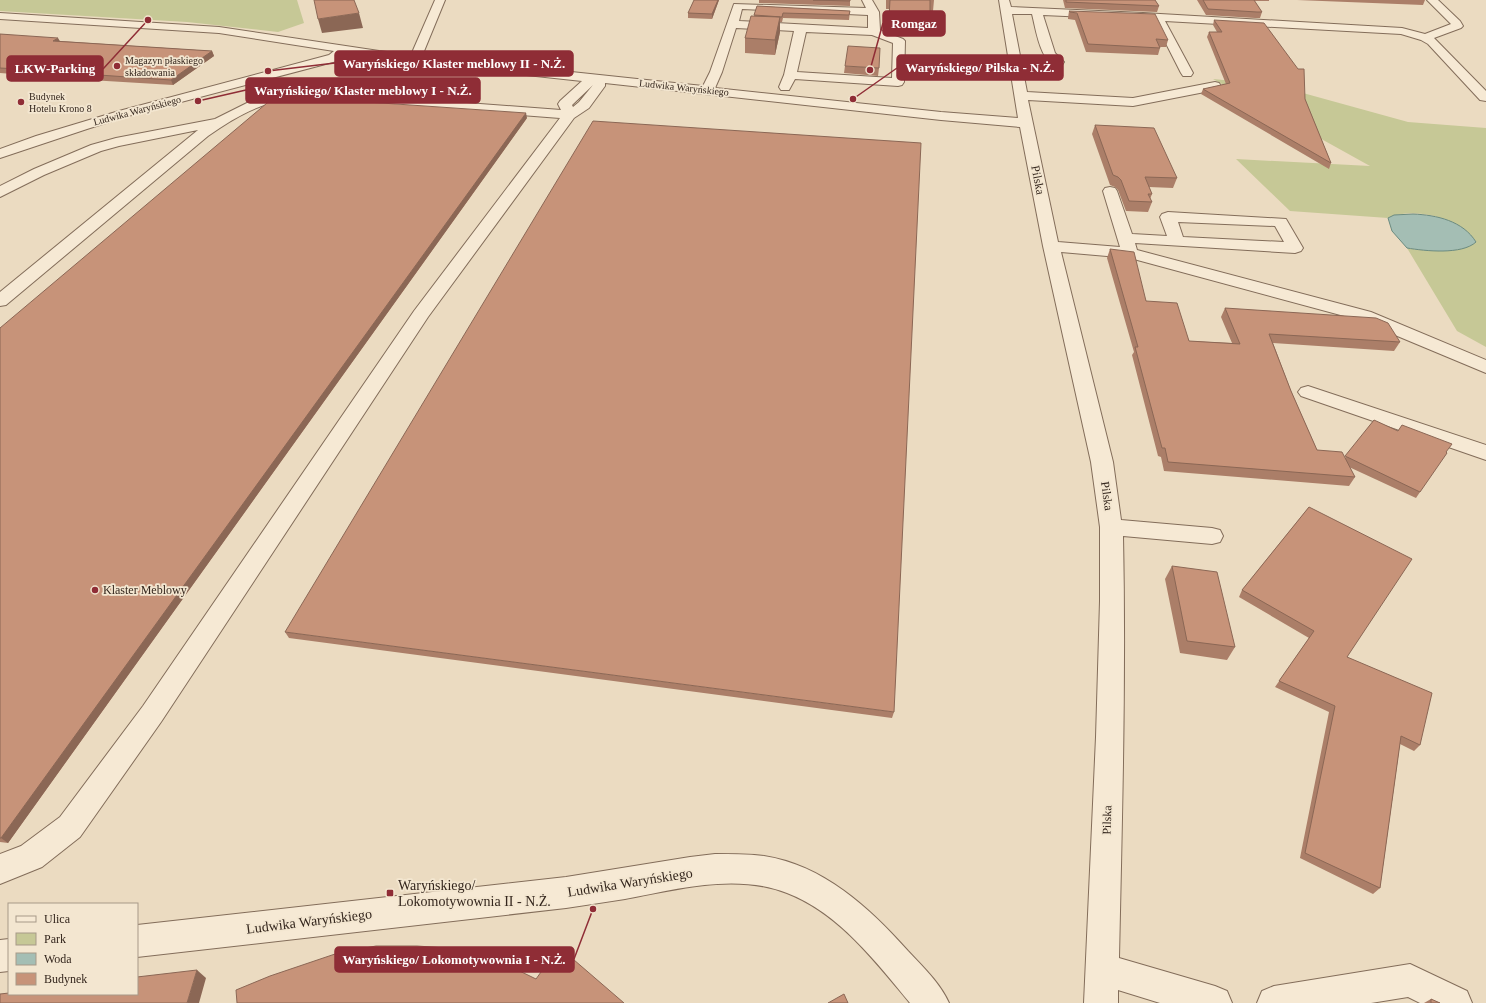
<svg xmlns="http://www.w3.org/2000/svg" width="1486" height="1003" font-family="Georgia,serif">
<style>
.green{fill:#c6c896}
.water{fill:#a4beb4;stroke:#6b8b80}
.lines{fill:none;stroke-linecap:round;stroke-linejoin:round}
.minor-casing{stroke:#836d5a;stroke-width:2}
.minor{fill:#f6e9d4;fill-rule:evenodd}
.wall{fill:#ab7e68}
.shaded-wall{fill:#8b6755}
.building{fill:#c79379;stroke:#8b6755}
.poi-dot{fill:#8f2d36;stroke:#f3e6d0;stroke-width:1.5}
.labels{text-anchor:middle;stroke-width:3.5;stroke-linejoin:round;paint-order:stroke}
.far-poi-label{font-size:10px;fill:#34261d;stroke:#f3e6d0;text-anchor:start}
.far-street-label{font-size:10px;fill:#34261d;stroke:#f3e6d0}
.street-label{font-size:12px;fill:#34261d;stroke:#f3e6d0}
.poi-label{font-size:12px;fill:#34261d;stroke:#f3e6d0;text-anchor:start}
.near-street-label{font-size:14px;fill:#34261d;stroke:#f3e6d0}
.near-poi-label{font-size:14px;fill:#34261d;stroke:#f3e6d0;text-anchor:start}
.leader{fill:none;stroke:#8f2d36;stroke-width:1.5}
.callout-dot{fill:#8f2d36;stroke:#f3e6d0;stroke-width:1.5}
.callout{fill:#8f2d36;stroke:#8f2d36;stroke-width:1.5}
.callout-label{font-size:13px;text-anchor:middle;font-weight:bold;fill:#fff}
</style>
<rect width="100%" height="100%" fill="#ebdbc1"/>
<path class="green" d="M0,0H297L304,23L278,32L187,22L0,11Z
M1213,79L1274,85L1408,122L1486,128V347L1457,331L1407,248C1424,251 1463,254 1476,242C1461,218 1413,206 1388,218L1290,211L1236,159L1370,166Z"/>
<path class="water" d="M1413,214C1437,215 1463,221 1476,242C1462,255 1425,251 1407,248L1392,231L1388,218L1394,215Z"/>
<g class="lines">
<g class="minor-casing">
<path id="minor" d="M435,0H445L422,56L703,86L710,72L734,4L866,8L862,0H872L879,12L880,30L903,39L905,41L904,82L902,85L898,86L795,79L789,90H781L779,87L784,75L794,31L736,28L722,72L715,88L941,112L1018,118L999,0H1009L1011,7L1143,13L1402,28L1425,34L1451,24L1427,0H1438L1460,21L1463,26L1461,28L1434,38L1486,91V101L1480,100L1428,44L1421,40L1401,34L1165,21L1193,73L1191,76H1183L1181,73L1154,20L1043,15L1055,53L1064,62L1062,65C1041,70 1036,29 1032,14H1012L1027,92L1133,98L1215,82L1219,83L1221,86L1219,89L1215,90L1133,106L1028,100L1058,242L1120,247L1103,191L1105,188L1110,187L1115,188L1117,191L1132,234L1167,236L1160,217L1162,214L1168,212L1286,219L1303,248L1301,251L1295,253L1135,243L1137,250L1371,312L1486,360V373L1359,320L1130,258L1061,252L1113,462L1121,520L1212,528L1220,530L1223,536L1220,542L1212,544L1123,536C1126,677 1122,817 1119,958L1215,986L1227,991L1232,1003H1160L1118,990V1003H1084L1096,737L1100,601V527L1091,462L1043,246L1020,127L941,120L605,83V86L589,108L574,118L428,317L161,722L80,837L42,867L0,884V854L21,846L60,817L143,706L414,311L560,118L294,98C261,102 235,117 208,136L6,305L0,306V292L198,130L119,146L101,151L44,175L0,197V186L34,169L91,145L116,138L215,119L253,100L281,92L294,90L561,110L558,104L560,101L582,81L379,59L346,53L337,61L128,116L87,129L0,158V149L36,136L119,111L329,55L334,51L219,33L0,19V13L219,27L379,51L411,55ZM742,9L868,15V28L739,21ZM806,32L872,35L893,43L892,78L797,72ZM593,85L579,102L573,107L572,105ZM1178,222L1275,226L1284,242L1183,237Z
M1308,386L1486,445V460L1301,396L1298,392L1301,388Z
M715,854C731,854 747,854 764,856C823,865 870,908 908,951C923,967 940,983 949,1003H910C876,962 839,913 787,893C736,873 677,889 625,899C606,902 586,905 566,908L137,957V925L566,877L690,857Z
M9,939V971L0,972V940Z
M1410,964L1467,991L1472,1003H1420L1408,997L1371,1003H1257L1262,991L1274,986Z"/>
</g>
<use href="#minor" class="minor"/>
</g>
<path class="wall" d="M719,0L712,19L688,18V13Z
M759,0H850V6L759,3Z
M886,0H934L933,11H930V21L928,36L895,34L888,31L889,9H886Z
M1063,0H1155L1159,6L1157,12L1065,8Z
M1197,0H1269V1H1254L1262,12L1260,18H1255L1206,15Z
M1297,0H1425L1423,5Z
M757,6L850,11L849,20L783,18L782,22H780V32L775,55L745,53V38L754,16Z
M1069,11L1168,40L1166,47H1160V48L1158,55L1086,52L1075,20L1068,19V18Z
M1214,20L1305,99L1331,163L1329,169L1201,94L1203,89L1226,84L1207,37L1209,32H1217L1213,25Z
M0,34L60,41L212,51L214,56L173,85L73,79L69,81L15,78L13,74L0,73Z
M845,66L879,68L878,76L844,73Z
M527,118L8,843L0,842V328Z
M1095,125L1177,178L1173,188L1149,187L1152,194L1150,199L1152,202L1148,212L1126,211L1118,190L1115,187L1110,185L1092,134Z
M1110,249L1146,301L1189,341L1232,343L1221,317L1225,308L1400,342L1394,351L1273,343L1291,391L1317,450L1345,458L1374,420L1420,492L1416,498L1349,467L1355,477L1349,486L1164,471L1161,457L1158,456L1132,355L1134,352L1107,258Z
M1309,507L1347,657L1420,745L1414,751L1400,744L1380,888L1373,894L1300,858L1329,712L1275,687L1309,638L1239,597L1242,590Z
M1172,566L1235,647L1227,660L1180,653L1165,579Z
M285,632L894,712L892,718L289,638Z
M1431,999L1440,1003H1424Z"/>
<path class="shaded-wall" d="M718,0H719L712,19V14Z
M359,13L363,28L322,33L318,19Z
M780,17V32L775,55V40Z
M58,38L61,43L53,41Z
M212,51L214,56L173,85L171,80Z
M70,73L73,79L69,81L66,76Z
M526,113L527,118L8,843L1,838Z
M197,970L206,978L199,1003H187Z"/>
<path class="building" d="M314,0H354L359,13L318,19Z
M694,0H718L712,14L688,13Z
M813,0H850V1Z
M890,0H930V21L896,20L889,17Z
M1066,0H1155L1159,6L1066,2Z
M1203,0H1254L1262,12H1257L1208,9Z
M757,6L850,11L849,15L783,13L782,17L754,15Z
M1069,11L1155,14L1168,40L1156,39L1160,48L1088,44L1077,13L1070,12Z
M751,16L780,17L775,40L745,38Z
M1214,20L1264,23L1298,69H1304L1305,99L1331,163L1203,89L1230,83L1209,32H1222Z
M0,34L58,38L53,41L212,51L171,80L70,73L66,76L12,72L18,69L0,68Z
M848,46L880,48L879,68L845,66Z
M280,96L526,113L1,838H0V328L273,98Z
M593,121L921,143L894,712L285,632Z
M1095,125L1154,128L1177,178L1145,177L1152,194H1148L1152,202L1129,201L1121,180L1118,177L1113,175Z
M1110,249L1134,252L1146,301L1177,303L1189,341L1240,344L1225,308L1376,318L1388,323L1400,342L1269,334L1291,391L1317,450L1342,452L1355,477L1168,462L1165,448H1162L1135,347H1138Z
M1374,420L1398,431L1402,425L1452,444L1446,452L1447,453L1420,492L1345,456Z
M1309,507L1412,559L1347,657L1432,693L1420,745L1401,736L1380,888L1305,853L1335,706L1279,681L1314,631L1242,590Z
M1172,566L1217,572L1235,647L1187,641Z
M376,946H417L460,949L501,962L536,979L559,947L624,1003H237L236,990L270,976L338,953Z
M197,970L187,1003H0V994L9,993V994H137V977Z
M844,994L848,1003H828Z
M1431,999L1440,1003H1431Z"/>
<g class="poi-dot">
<circle cx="117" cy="66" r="4"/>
<circle cx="21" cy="102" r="4"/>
<circle cx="95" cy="590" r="4"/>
<rect x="386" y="889" width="8" height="8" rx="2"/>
</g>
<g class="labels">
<g class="far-poi-label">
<text x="125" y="64">Magazyn płaskiego<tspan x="125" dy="12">składowania</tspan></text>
<text x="29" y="100">Budynek<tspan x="29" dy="12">Hotelu Krono 8</tspan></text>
</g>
<g class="far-street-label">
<text transform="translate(684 87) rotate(6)" y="4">Ludwika Waryńskiego</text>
<text transform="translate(137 110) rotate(-15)" y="4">Ludwika Waryńskiego</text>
</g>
<g class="street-label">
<text transform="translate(1038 180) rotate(79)" y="4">Pilska</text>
<text transform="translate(1107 496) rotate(82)" y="4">Pilska</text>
<text transform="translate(1107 820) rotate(-88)" y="4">Pilska</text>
</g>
<g class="poi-label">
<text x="103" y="594">Klaster Meblowy</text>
</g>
<g class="near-street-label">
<text transform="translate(630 882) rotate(-9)" y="5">Ludwika Waryńskiego</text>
<text transform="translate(309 921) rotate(-7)" y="5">Ludwika Waryńskiego</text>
</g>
<g class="near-poi-label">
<text x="398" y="890">Waryńskiego/<tspan x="398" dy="16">Lokomotywownia II - N.Ż.</tspan></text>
</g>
</g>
<path class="leader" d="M870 70L883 23M268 71L335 63M853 99L897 68M148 20L103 69M198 101L246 90M593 909L574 959"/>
<g class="callout-dot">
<circle cx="870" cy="70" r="4"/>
<circle cx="268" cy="71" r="4"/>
<circle cx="853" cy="99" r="4"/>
<circle cx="148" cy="20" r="4"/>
<circle cx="198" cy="101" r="4"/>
<circle cx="593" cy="909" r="4"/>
</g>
<g class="callout">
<rect x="883" y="11" width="62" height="25" rx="4"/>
<rect x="335" y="51" width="238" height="25" rx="4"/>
<rect x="897" y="55" width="166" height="25" rx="4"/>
<rect x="7" y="56" width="96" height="25" rx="4"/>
<rect x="246" y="78" width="234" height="25" rx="4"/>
<rect x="335" y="947" width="239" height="25" rx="4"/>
</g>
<g class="callout-label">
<text x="914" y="28">Romgaz</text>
<text x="454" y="68">Waryńskiego/ Klaster meblowy II - N.Ż.</text>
<text x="980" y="72">Waryńskiego/ Pilska - N.Ż.</text>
<text x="55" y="73">LKW-Parking</text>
<text x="363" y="95">Waryńskiego/ Klaster meblowy I - N.Ż.</text>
<text x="454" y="964">Waryńskiego/ Lokomotywownia I - N.Ż.</text>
</g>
<rect x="8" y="903" width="130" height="92" fill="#f3e6d0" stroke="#a79988"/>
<rect x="16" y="916" width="20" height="6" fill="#f6e9d4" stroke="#a79988"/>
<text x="44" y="923" font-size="12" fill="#34261d">Ulica</text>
<rect x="16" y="933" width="20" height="12" fill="#c6c896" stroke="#a79988"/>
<text x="44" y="943" font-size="12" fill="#34261d">Park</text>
<rect x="16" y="953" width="20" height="12" fill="#a4beb4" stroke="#a79988"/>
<text x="44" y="963" font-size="12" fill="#34261d">Woda</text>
<rect x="16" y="973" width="20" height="12" fill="#c79379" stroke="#a79988"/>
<text x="44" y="983" font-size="12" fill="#34261d">Budynek</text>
</svg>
